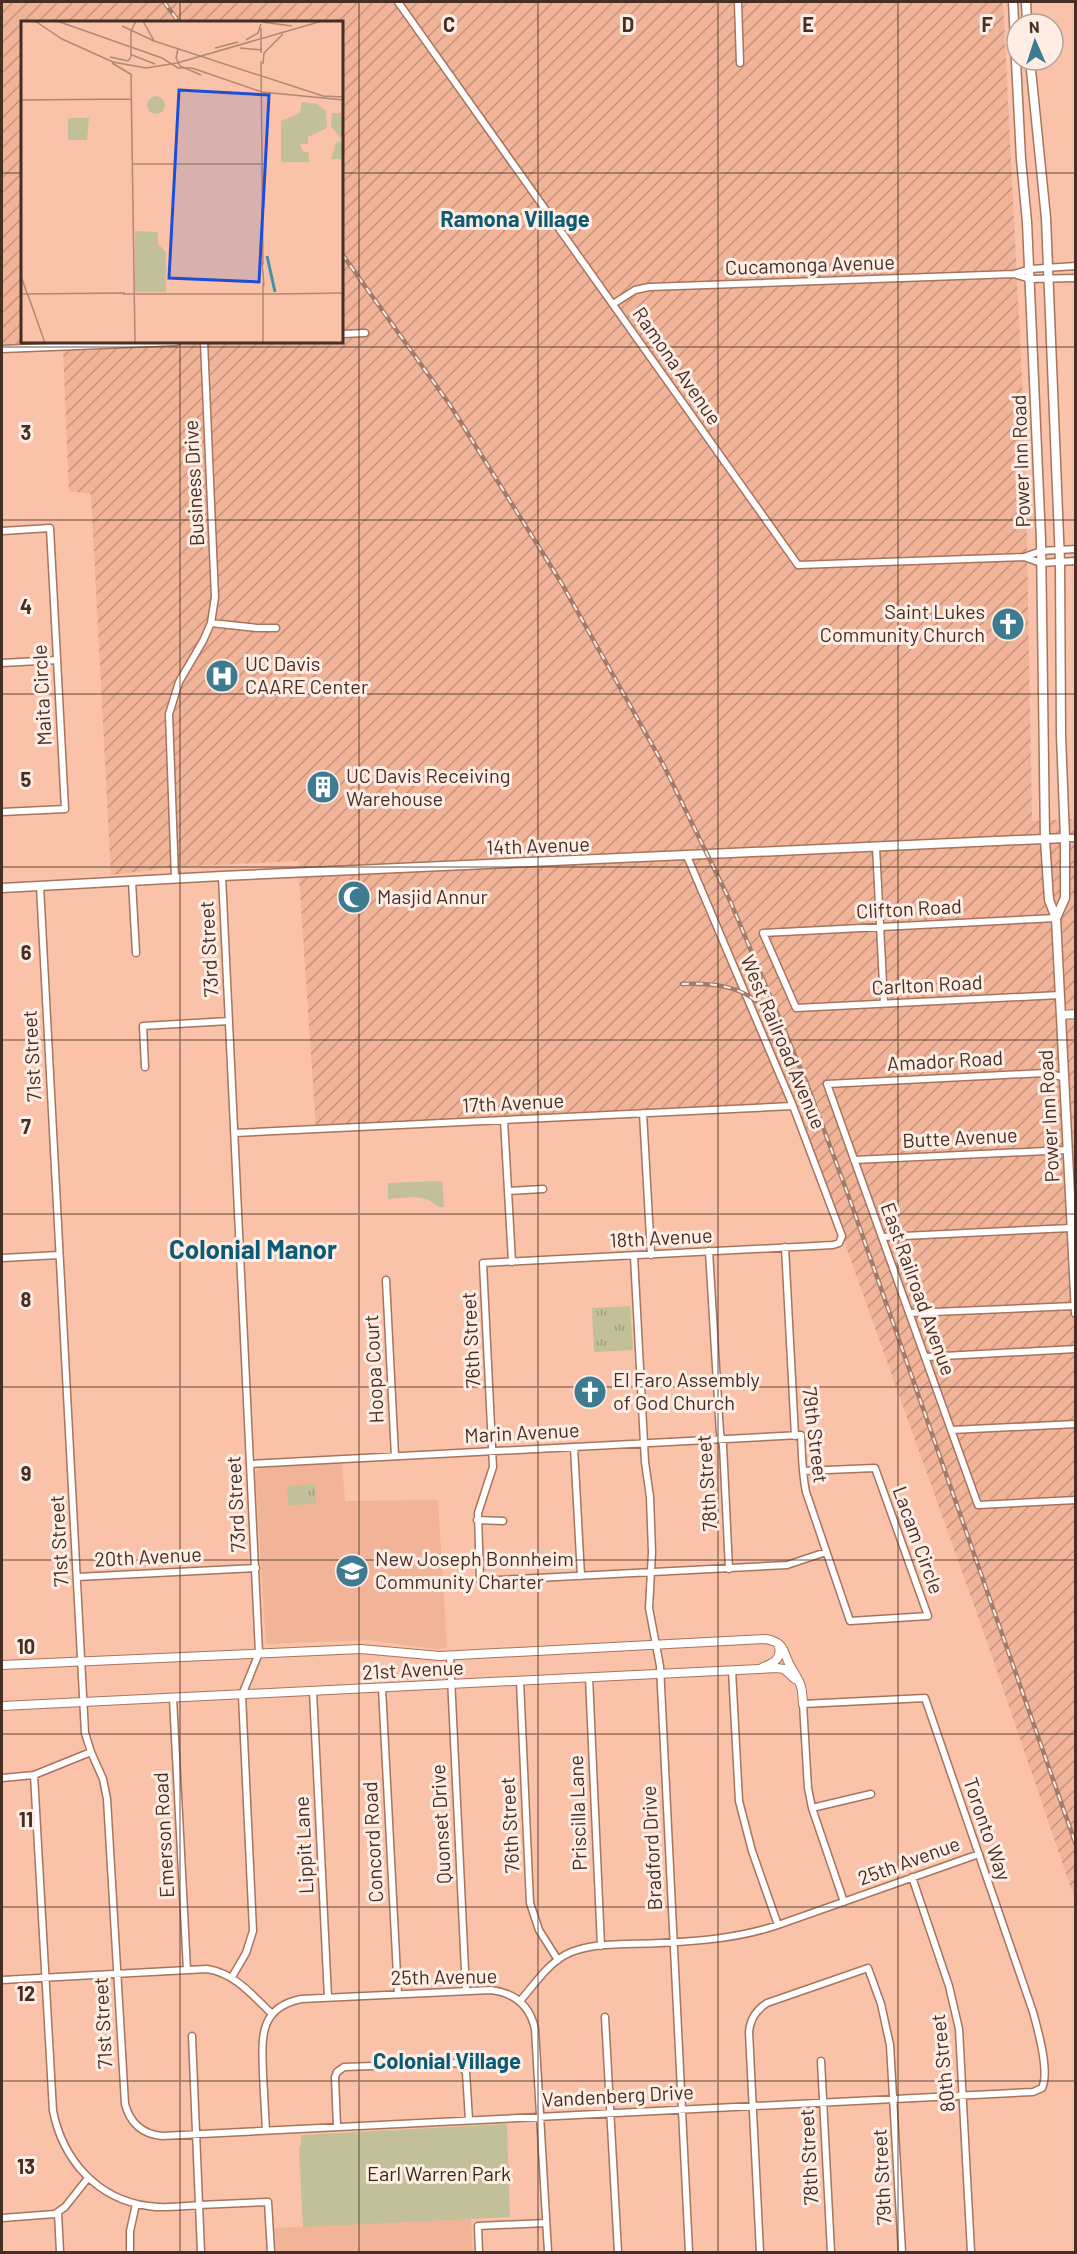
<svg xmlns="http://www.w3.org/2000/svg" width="1077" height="2254" font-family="Barlow,sans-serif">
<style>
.built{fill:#f1b499}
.industrial{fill:url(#industrial-furrows);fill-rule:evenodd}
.grass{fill:url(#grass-tufts)}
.green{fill:#c2c098}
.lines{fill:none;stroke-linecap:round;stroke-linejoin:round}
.minor-casing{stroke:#a7745d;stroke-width:9}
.tertiary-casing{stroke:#a7745d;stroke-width:10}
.secondary-casing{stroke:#a7745d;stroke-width:11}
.minor{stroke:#fff;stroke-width:6}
.tertiary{stroke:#fff;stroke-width:8}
.secondary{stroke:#fff;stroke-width:8}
.rail-casing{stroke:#a27b69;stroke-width:4.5}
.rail{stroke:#feede5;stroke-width:2;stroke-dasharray:7;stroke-linecap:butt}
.grid{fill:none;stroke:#452f25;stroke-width:1.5;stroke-opacity:0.55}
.labels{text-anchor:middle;stroke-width:6;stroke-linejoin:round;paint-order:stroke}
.street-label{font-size:20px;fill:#452f25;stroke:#feede5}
.poi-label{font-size:20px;fill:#452f25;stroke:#feede5;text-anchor:start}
.park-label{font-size:20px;fill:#2f2d0f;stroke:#feede5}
.quarter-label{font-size:22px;font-weight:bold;fill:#0a5b73;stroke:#feede5}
.district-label{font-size:26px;font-weight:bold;fill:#0a5b73;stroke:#feede5}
.inset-river{fill:none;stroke:#4491ad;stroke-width:3}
.inset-road{fill:none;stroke:#b28774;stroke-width:1.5}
.view{fill:#1d4ed8;fill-opacity:0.15;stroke:#1d4ed8;stroke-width:3}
.inset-edge{fill:none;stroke:#452f25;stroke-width:3}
.grid-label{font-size:20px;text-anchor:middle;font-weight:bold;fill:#452f25;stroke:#feede5;stroke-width:6;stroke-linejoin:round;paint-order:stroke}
</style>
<defs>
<pattern id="industrial-furrows" width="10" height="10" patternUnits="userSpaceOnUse" patternTransform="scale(1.5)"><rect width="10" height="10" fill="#f1b499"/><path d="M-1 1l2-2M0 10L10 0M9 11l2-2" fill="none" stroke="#c5937d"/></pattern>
<pattern id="grass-tufts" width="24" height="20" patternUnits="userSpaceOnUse" patternTransform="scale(1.5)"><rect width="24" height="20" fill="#c2c098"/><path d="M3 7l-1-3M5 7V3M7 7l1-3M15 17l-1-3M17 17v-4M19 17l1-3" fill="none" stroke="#9f9c7c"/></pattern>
</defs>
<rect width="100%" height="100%" fill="#fac2a9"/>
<path class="built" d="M342,1463L345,1501L438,1500L447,1648L436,1649L368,1640L266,1644L255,1472L260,1468Z
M471,2218L473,2252H276L274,2228Z"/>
<path class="industrial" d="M2,2H1003L1025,439L1032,821L1076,819L1075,1900L984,1633L840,1230L793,1106L316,1129L298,861L175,867L111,875L91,494L69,491L63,348L2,350ZM22,22H342V342H22Z"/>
<path class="grass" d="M630,1306L633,1350L594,1352L592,1308Z
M315,1484L316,1504L288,1505L287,1488L289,1486Z"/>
<path class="green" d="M442,1181L444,1207H438C426,1193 404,1198 388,1199V1183Z
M507,2124L510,2217L303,2227L299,2148L301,2144V2135Z"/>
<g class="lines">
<g class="minor-casing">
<path id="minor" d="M398,2L798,565L1024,557L1041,551L1076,549
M738,2L740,63
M1014,274L1030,279L1076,278
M613,304L635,290L649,287L1014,274L1030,269L1076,266
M342,334L365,333
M2,349L176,342
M2,531L50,528L65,809L2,812
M1024,557L1041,563L1076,561
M211,623L257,628H276
M2,663L57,660
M1065,838H1076
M876,847L884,1003
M687,856L793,1106L842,1236L839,1243L833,1245L483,1263L493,1467L478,1513L480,1581L787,1565L826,1552
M222,876L259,1653L242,1695L253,1931L246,1953L232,1977
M175,878L169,714L179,682L203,641L211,623L215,597L204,342
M132,881L136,953
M40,886L85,1733L91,1752L103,1779L107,1799L125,2104C130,2123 142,2134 162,2136L1033,2092L1042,2088C1050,2072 1038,2030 1033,2012L925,1698L803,1704L808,1788L812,1808L844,1902
M1056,918L763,933L796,1008L1060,995
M145,1067L143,1026L229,1021
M1063,1077L1045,1073L827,1084L978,1505L1076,1500
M643,1113L651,1255
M504,1120L512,1262
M235,1133L793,1106
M854,1160L1067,1150
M508,1191L543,1189
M882,1237L1071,1228
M785,1247L795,1436
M709,1251L720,1433L723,1445L729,1569
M634,1256L645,1462L650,1497L652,1552L649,1608L660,1666L689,2252
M2,1258L59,1255
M386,1280L395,1456
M909,1313L1075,1306
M925,1357L1076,1349
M951,1430L1076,1424
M574,1447L581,1576
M251,1464L801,1435C802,1454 802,1473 806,1492L850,1621L928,1616L875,1468L803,1471
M477,1520L503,1521
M77,1577L256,1568
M450,1656L466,1991
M732,1670L739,1801L752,1851L778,1925
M589,1677L601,1946
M520,1681L530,1903L539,1930L558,1960
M382,1688L398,1994
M313,1691L328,1997
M173,1698L187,1970
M34,1775L53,2111C63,2160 97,2199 148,2206C165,2209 182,2206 199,2205C222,2204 245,2203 268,2202L271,2252
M2,1778L34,1775L91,1752
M812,1808L871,1794
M912,1877L949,1986L959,2029L971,2252
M2,1980L207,1969C235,1973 253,1996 272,2014
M520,2001C534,1985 547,1965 565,1955C592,1941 630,1945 660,1943C701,1941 739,1938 778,1925L979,1854
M605,2017L618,2252
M192,2036L201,2252
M821,2061L831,2252
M337,2127L335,2077L337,2072L344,2067L458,2063L466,2072L469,2120
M266,2131C265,2112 264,2093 263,2074C262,2039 258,2008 301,1999L491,1990C515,1993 530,2006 535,2029L548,2252
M58,2213L60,2252
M2,2218L55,2214L65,2207L88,2178
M130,2252V2231L136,2204
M479,2252L478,2226L546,2223
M760,2252L749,2032C750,2019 756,2010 767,2003L868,1968L881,2004L890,2045L902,2252"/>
</g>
<g class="tertiary-casing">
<path id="tertiary" d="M1061,1015L1076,1014
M2,1665L361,1649L440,1656L766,1639C787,1643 782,1653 792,1669C801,1684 802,1685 803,1704
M763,1667C775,1663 783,1657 778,1644
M2,1706L777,1668L784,1669L795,1679"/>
</g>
<g class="secondary-casing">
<path id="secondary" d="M1013,2L1021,159L1027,222L1041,540L1045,840L1049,900L1056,918L1076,1313
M1026,2L1027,24
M1030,60L1046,218L1060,562L1061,735L1065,838V898L1056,918
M2,888L222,876L1065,838"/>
</g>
<use href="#minor" class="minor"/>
<use href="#tertiary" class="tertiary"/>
<use href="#secondary" class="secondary"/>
<g class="rail-casing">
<path id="rail" d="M164,2L179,22
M342,254L450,405L562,584L664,766L731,903L807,1084L850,1200L1076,1845
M682,984C721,982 756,988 777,1026"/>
</g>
<use href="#rail" class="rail"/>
</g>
<path class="grid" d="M180,2V22M359,2V2252M538,2V2252M718,2V2252M898,2V2252M2,173H22M342,173H1076M180,342V2252M2,347H1076M2,520H1076M2,694H1076M2,867H1076M2,1040H1076M2,1214H1076M2,1387H1076M2,1560H1076M2,1734H1076M2,1907H1076M2,2081H1076"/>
<defs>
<g id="church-disc" transform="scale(1.725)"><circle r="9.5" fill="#3e7b91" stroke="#feede5"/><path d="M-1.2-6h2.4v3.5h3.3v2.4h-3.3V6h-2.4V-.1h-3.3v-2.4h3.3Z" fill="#fff"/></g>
<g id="hospital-disc" transform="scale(1.725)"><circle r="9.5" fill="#3e7b91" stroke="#feede5"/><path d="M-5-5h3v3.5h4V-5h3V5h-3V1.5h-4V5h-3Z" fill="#fff"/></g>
<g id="building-disc" transform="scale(1.725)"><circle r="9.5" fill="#3e7b91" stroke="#feede5"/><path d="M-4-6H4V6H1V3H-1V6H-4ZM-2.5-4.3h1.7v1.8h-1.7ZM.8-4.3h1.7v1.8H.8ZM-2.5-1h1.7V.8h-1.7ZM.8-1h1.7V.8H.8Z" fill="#fff"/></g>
<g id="mosque-disc" transform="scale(1.725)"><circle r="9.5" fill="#3e7b91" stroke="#feede5"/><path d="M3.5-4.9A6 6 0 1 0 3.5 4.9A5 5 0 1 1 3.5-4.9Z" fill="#fff"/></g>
<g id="school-disc" transform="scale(1.725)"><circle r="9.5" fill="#3e7b91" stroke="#feede5"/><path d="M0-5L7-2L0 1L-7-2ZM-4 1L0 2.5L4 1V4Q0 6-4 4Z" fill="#fff"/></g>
</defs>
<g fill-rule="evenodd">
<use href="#church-disc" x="1008" y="624"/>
<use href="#hospital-disc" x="222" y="676"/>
<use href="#building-disc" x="323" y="787"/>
<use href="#mosque-disc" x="354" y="897"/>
<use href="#church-disc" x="590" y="1392"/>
<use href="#school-disc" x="352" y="1571"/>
</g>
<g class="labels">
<g class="street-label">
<text transform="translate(810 265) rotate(-2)" y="7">Cucamonga Avenue</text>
<text transform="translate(677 366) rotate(55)" y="7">Ramona Avenue</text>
<text transform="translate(1021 461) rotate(-92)" y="7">Power Inn Road</text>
<text transform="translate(194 483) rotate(-93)" y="7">Business Drive</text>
<text transform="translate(42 695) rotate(-93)" y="7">Maita Circle</text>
<text transform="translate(538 846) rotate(-2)" y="7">14th Avenue</text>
<text transform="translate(909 909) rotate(-3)" y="7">Clifton Road</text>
<text transform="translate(209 949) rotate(-93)" y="7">73rd Street</text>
<text transform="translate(927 985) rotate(-3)" y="7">Carlton Road</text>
<text transform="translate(783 1042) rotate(67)" y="7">West Railroad Avenue</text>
<text transform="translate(32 1056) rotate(-93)" y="7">71st Street</text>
<text transform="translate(945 1061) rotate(-3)" y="7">Amador Road</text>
<text transform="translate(513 1103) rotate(-3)" y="7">17th Avenue</text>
<text transform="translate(1049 1116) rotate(-93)" y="7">Power Inn Road</text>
<text transform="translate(960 1138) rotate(-3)" y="7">Butte Avenue</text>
<text transform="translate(661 1238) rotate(-3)" y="7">18th Avenue</text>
<text transform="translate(918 1289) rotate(70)" y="7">East Railroad Avenue</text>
<text transform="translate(471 1340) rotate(-93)" y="7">76th Street</text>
<text transform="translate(374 1369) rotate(-93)" y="7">Hoopa Court</text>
<text transform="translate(522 1433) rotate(-3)" y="7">Marin Avenue</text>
<text transform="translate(815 1435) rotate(83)" y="7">79th Street</text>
<text transform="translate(707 1483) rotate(-94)" y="7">78th Street</text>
<text transform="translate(236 1504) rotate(-93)" y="7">73rd Street</text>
<text transform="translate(918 1540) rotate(70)" y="7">Lacam Circle</text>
<text transform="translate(59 1541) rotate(-93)" y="7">71st Street</text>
<text transform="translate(148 1557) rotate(-3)" y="7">20th Avenue</text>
<text transform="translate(413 1670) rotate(-3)" y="7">21st Avenue</text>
<text transform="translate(578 1813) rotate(-92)" y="7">Priscilla Lane</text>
<text transform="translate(441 1824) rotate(-93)" y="7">Quonset Drive</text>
<text transform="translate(510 1825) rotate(-93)" y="7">76th Street</text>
<text transform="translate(987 1829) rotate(71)" y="7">Toronto Way</text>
<text transform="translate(164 1835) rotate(-93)" y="7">Emerson Road</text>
<text transform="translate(373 1842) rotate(-93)" y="7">Concord Road</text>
<text transform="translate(304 1845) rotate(-93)" y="7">Lippit Lane</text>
<text transform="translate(652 1848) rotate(-93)" y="7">Bradford Drive</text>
<text transform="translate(909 1861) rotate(-20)" y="7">25th Avenue</text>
<text transform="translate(444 1977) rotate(-1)" y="7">25th Avenue</text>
<text transform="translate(103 2023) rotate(-93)" y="7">71st Street</text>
<text transform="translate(943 2063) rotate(-96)" y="7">80th Street</text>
<text transform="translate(618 2096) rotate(-3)" y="7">Vandenberg Drive</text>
<text transform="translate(809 2157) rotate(-93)" y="7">78th Street</text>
<text transform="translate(882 2177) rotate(-93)" y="7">79th Street</text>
</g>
<g class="poi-label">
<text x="985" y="619" text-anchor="end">Saint Lukes<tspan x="985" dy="23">Community Church</tspan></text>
<text x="245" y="671">UC Davis<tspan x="245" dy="23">CAARE Center</tspan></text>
<text x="346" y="783">UC Davis Receiving<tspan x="346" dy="23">Warehouse</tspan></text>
<text x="377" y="904">Masjid Annur</text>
<text x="613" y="1387">El Faro Assembly<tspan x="613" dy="23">of God Church</tspan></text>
<text x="375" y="1566">New Joseph Bonnheim<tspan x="375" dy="23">Community Charter</tspan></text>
</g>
<g class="park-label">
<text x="439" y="2181">Earl Warren Park</text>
</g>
<g class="quarter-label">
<text x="515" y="227">Ramona Village</text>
<text x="447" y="2069">Colonial Village</text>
</g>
<g class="district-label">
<text x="253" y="1259">Colonial Manor</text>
</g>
</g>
<g transform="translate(21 21)">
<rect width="322" height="322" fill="#fac2a9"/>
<path d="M311,92H322V138H310L315,121L322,120L310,105Z" fill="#c2c098"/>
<path d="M114,210L137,211V223L145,231V271H114Z" fill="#c2c098"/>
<path d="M126 84a9 9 0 1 1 18 0a9 9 0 1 1-18 0ZM281,81L296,83L305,90L306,107L287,116V123H279L282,130L288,132V141H260V100L279,92ZM68,97L66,119H47V97Z" fill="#c2c098"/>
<path class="inset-river" d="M246,235L254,271"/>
<path class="inset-road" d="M14,0L41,18L92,41L125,47L156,42L301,0M36,0L141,37L157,47H171L241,71L323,79M122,0L133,20M241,1L271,5M101,5L131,19M240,7V32M130,19L302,75L323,76M225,19L237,12L240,3M194,27L217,21M219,27L241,29M157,28L155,37L159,45L180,54M111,34L134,43M89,36L107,40L110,36M110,36V10L115,0M240,40L242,244M91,42L111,54M242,43L243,32L262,13M110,53L114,322M0,79L111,78M111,143H243M241,241L243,265M1,258L7,275M242,262V322M0,273L104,272M102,273H255M253,273L323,272M7,274L24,322"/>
<path class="view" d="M158,69L248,74L238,261L148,257Z"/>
<rect width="322" height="322" class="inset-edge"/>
</g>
<g class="grid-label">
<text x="449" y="32">C</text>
<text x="628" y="32">D</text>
<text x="808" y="32">E</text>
<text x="987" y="32">F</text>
<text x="26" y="440">3</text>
<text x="26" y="614">4</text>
<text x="26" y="787">5</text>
<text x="26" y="960">6</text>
<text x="26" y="1134">7</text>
<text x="26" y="1307">8</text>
<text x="26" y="1481">9</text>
<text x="26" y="1654">10</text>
<text x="26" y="1827">11</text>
<text x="26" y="2001">12</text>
<text x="26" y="2174">13</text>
</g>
<rect width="1077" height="2254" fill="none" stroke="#452f25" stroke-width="6"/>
<g transform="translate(1035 42) rotate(357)"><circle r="28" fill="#feede5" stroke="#b4a198" stroke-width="1.5"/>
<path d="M0-4.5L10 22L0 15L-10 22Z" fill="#3e7b91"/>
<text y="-9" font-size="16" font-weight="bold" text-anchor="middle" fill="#452f25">N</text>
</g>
</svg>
